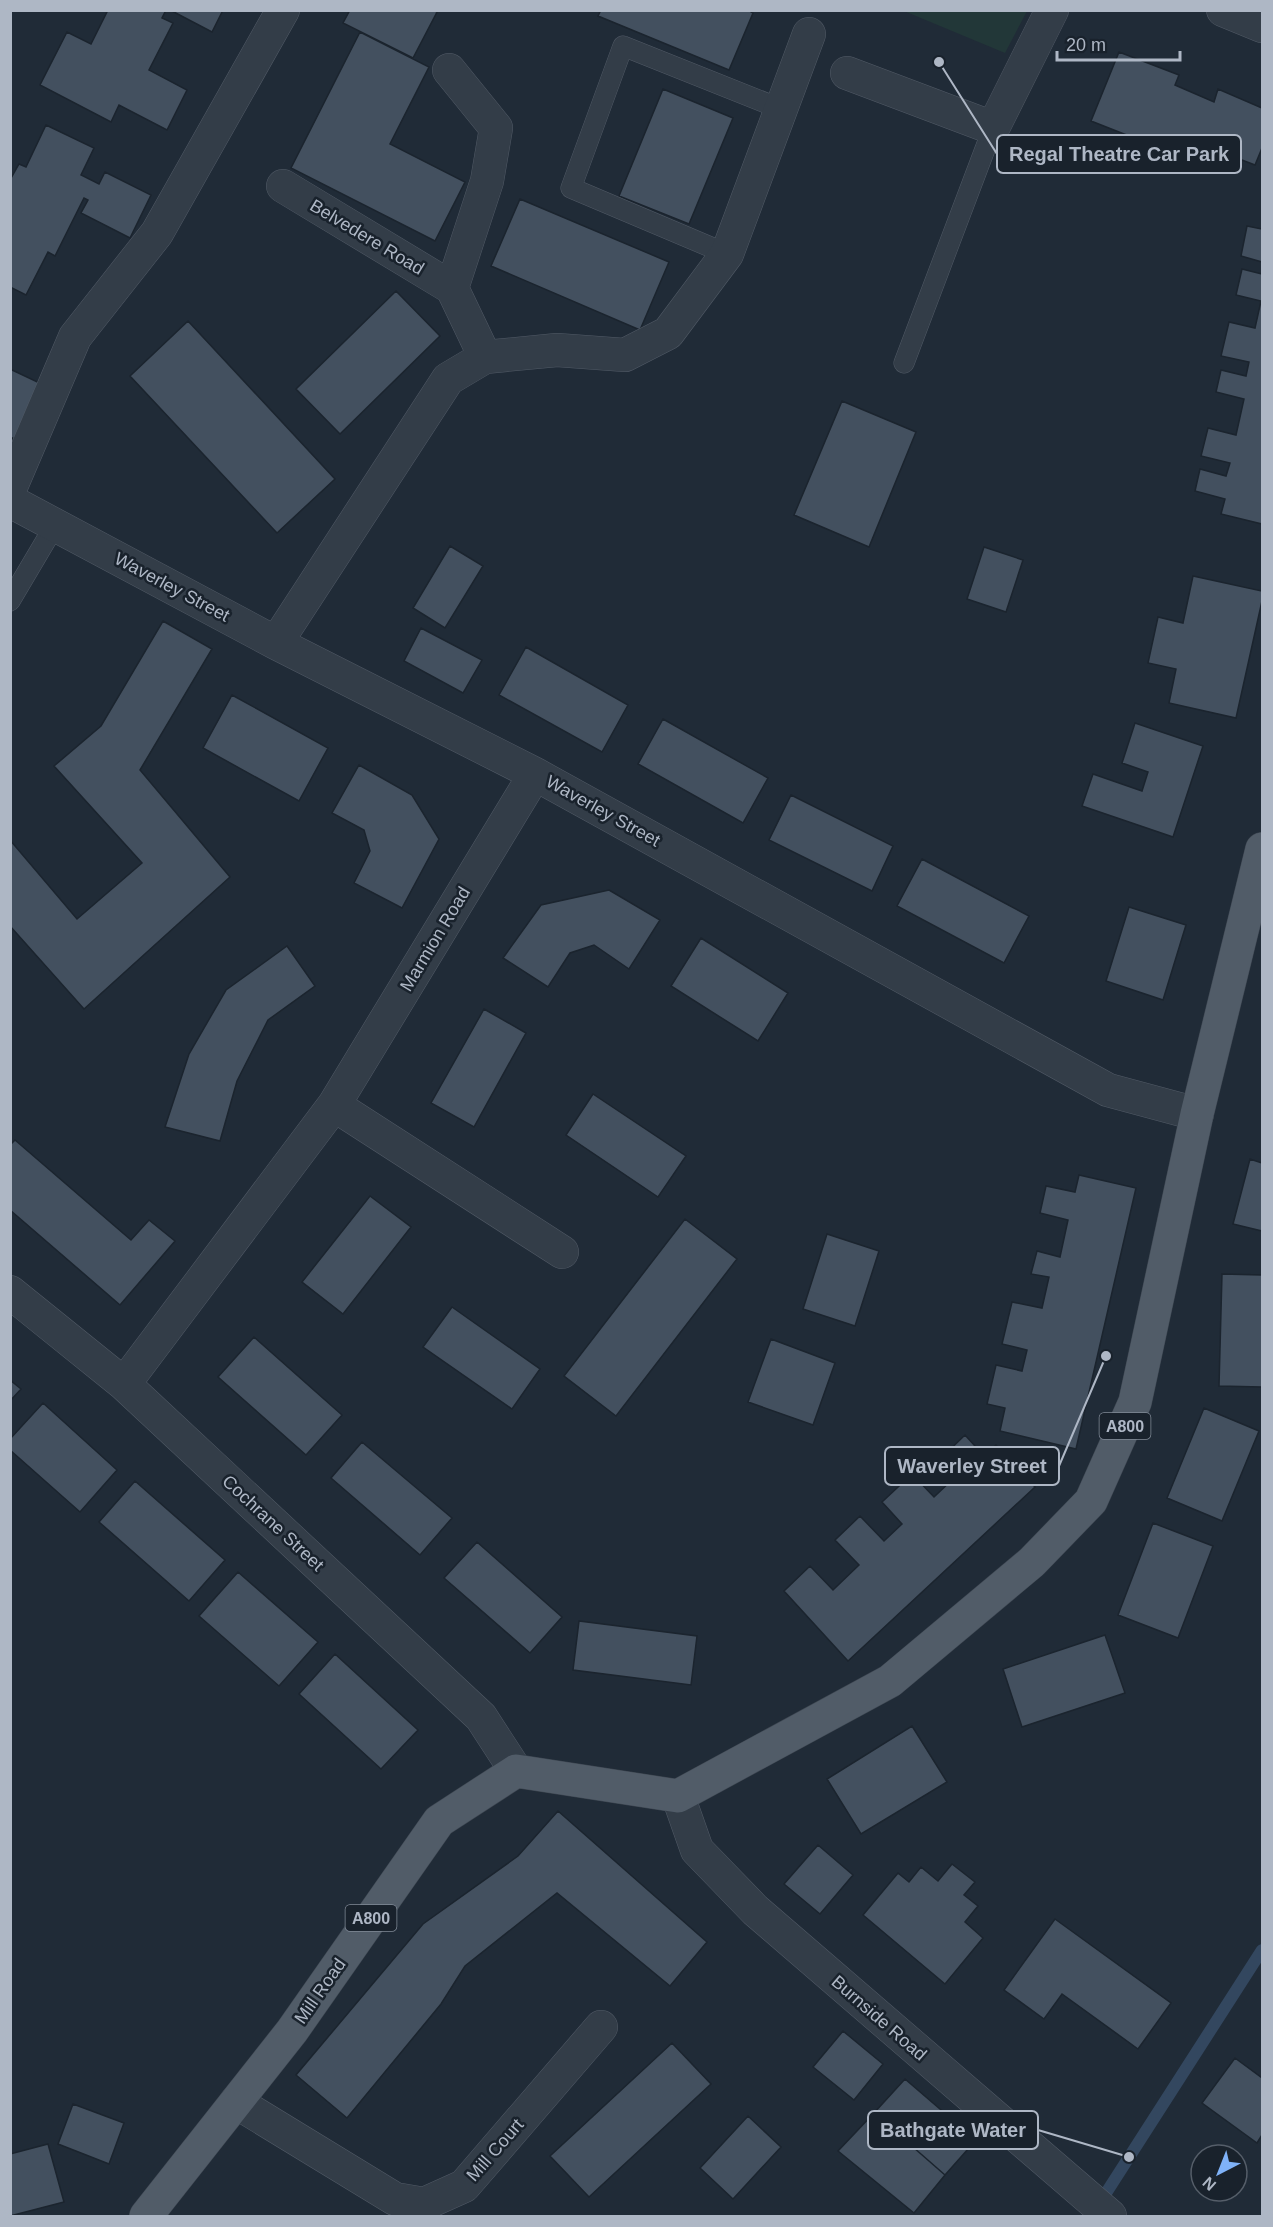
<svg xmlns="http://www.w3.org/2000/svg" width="1273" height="2227" font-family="Helvetica,sans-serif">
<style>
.green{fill:#223738}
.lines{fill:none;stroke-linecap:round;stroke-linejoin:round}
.stream{stroke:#33475f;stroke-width:12}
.building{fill:#43505f;stroke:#1b242e;stroke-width:1.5}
.service-casing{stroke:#515a66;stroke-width:21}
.minor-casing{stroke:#515a66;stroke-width:34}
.tertiary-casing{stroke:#515a66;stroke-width:34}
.primary-casing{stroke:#3d4651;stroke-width:34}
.service{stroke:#333d48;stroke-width:20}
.minor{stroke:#333d48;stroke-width:33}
.tertiary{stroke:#333d48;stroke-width:33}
.primary{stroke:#515c68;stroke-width:33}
.labels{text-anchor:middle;stroke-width:5;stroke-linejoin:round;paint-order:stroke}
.shield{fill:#19222c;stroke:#818a97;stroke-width:1.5}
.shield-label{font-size:16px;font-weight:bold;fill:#aeb7c5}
.street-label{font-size:18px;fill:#aeb7c5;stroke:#19222c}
.leader{fill:none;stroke:#aeb7c5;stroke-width:2}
.callout-dot{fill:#aeb7c5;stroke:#19222c;stroke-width:2}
.callout{fill:#19222c;stroke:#aeb7c5;stroke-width:2}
.callout-label{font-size:20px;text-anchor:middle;font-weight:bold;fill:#aeb7c5}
</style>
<rect width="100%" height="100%" fill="#202b37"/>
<path class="green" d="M904,11L1027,10V11L1005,53Z"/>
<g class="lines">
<path class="stream" d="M1099,2204L1262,1950"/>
</g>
<path class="building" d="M108,10H166L162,18L173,23L149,70L187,90L167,130L119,105L111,122L40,85L67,32L91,44Z
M170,10H223L212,32Z
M350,10H433L437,12L413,58L343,23Z
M601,10H748L753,13L729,70L598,16Z
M360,32L429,67L390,144L465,182L435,241L291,168Z
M1119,52L1179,75L1175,85L1214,102L1218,89L1262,108V148L1255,165L1192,141L1185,158L1091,121Z
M663,89L733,118L689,224L619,196Z
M46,125L94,148L81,175L99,184L105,172L151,195L130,238L81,213L88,200L84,198L55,256L48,252L26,295L10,287V180L19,164L26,167Z
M520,199L669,262L640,330L491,266Z
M1247,226L1262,229V262L1241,256Z
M1242,269L1262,274V524L1221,514L1225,499L1195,491L1200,469L1226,476L1230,463L1201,456L1208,428L1236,435L1244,399L1216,392L1221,370L1246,376L1249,362L1221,356L1229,322L1255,328L1261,301L1236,295Z
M396,291L440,336L340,434L296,389Z
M188,321L335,479L277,533L130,376Z
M10,369L46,386L19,441L10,437Z
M842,401L916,432L869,547L794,515Z
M450,546L483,566L445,628L413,608Z
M984,547L1023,560L1006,612L967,599Z
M1193,576L1262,591V601L1236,718L1169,703L1176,669L1148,663L1158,617L1183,623Z
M163,621L212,649L140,770L230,877L84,1009L10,926V840L77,919L142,863L54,766L101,726Z
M421,628L482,660L463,693L404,661Z
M526,647L628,705L602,752L499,695Z
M232,695L328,748L299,801L203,748Z
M663,719L768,778L743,823L638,764Z
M1135,723L1203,746L1173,837L1082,806L1093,774L1142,791L1148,772L1122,763Z
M359,765L412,795L439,839L402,908L354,883L370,851L364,830L332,813Z
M791,795L893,846L872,891L769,840Z
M922,859L1029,916L1004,963L897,906Z
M609,890L660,920L629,969L594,945L570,953L548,987L503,958L541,905Z
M1129,907L1186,925L1163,1000L1106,981Z
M701,938L788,993L758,1041L671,986Z
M287,946L315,986L268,1020L237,1081L220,1141L165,1127L189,1054L226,990Z
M484,1009L526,1033L474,1127L431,1103Z
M593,1094L686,1156L658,1197L566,1135Z
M15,1140L131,1240L149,1220L175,1241L120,1305L10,1210V1145Z
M1250,1159L1262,1163V1231L1233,1224Z
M1079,1175L1136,1188L1076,1449L1000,1431L1005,1408L987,1404L996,1365L1022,1371L1027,1350L1002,1344L1012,1302L1042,1308L1049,1277L1031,1274L1037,1251L1060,1257L1068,1220L1040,1213L1046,1186L1075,1192Z
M370,1196L411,1227L343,1314L302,1282Z
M685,1219L737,1259L616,1416L564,1376Z
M827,1234L879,1251L855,1326L803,1309Z
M1222,1274L1262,1275V1387L1219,1386Z
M452,1307L540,1369L512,1409L423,1347Z
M254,1337L342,1415L306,1455L218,1377Z
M771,1339L835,1363L813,1425L748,1402Z
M10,1380L21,1389L10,1401Z
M43,1403L117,1470L80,1512L10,1450V1439Z
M1204,1408L1259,1431L1222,1521L1167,1498Z
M965,1435L984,1456L996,1445L1035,1487L848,1661L784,1591L810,1566L833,1590L859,1565L835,1540L860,1516L884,1541L902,1524L882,1502L912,1474L934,1497L952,1480L936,1463Z
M362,1442L452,1518L420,1555L331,1478Z
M135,1481L225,1560L189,1601L99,1522Z
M1153,1523L1213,1546L1178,1638L1118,1615Z
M477,1542L562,1617L530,1653L444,1578Z
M238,1572L318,1642L279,1686L199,1616Z
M579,1621L697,1636L691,1685L573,1670Z
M1105,1635L1125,1693L1022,1727L1003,1669Z
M335,1654L418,1730L381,1769L299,1694Z
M912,1726L947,1782L861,1834L827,1779Z
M558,1811L707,1942L670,1986L557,1893L465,1966L441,2004L347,2118L296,2075L423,1924L518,1856Z
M818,1845L853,1875L820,1914L784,1884Z
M952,1864L975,1882L964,1895L978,1906L965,1922L983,1938L945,1984L863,1915L898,1873L909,1882L921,1867L938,1881Z
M1055,1919L1171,2003L1138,2049L1062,1994L1044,2019L1004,1990Z
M843,2031L883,2064L854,2100L813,2067Z
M672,2043L711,2084L589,2197L550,2156Z
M1235,2058L1262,2078V2135L1257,2143L1202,2103Z
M905,2079L976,2140L945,2175L874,2113Z
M73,2104L124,2123L109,2164L58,2144Z
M874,2113L945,2175L914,2213L838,2151Z
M748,2116L781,2147L733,2199L700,2168Z
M48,2144L64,2202L10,2216V2154Z"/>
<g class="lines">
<g class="service-casing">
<path id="service" d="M727,254L571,188L623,46L781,109
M904,363L993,128
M10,601L55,525"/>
</g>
<g class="minor-casing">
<path id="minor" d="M1223,10L1262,26
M449,70L496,128L487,181L452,288
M847,73L993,128L1052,10
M283,186L452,288L485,357
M10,489L75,337L157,233L283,10
M10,501L276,643L535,774L1108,1090L1197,1114
M276,643L448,379L485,357L557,350L625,355L668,333L727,254L809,34
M334,1105L562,1252
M10,1292L124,1384L481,1717L516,1771
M124,1384L334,1105L535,774
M236,2102L395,2199L424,2204L464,2186L601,2027"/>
</g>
<g class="tertiary-casing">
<path id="tertiary" d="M678,1796L697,1850L755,1910L1110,2216"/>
</g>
<g class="primary-casing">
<path id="primary" d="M146,2216L292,2031L439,1821L516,1771L678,1796L890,1681L1032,1562L1091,1501L1135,1402L1197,1114L1262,849"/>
</g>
<use href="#service" class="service"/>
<use href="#minor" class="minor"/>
<use href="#tertiary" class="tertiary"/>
<use href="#primary" class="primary"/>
</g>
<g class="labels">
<g class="shield">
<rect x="1099.5" y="1413" width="51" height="26" rx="4.5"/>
<rect x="345.5" y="1905" width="51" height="26" rx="4.5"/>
</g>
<g class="shield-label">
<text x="1125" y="1432">A800</text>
<text x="371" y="1924">A800</text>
</g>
<g class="street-label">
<text transform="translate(367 237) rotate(31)" y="6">Belvedere Road</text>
<text transform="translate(172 587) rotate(28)" y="6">Waverley Street</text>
<text transform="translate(603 811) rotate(29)" y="6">Waverley Street</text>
<text transform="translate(435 939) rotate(-59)" y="6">Marmion Road</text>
<text transform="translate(273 1523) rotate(43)" y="6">Cochrane Street</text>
<text transform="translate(320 1991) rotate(-55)" y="6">Mill Road</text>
<text transform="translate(879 2018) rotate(41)" y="6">Burnside Road</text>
<text transform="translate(495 2150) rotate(-49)" y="6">Mill Court</text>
</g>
</g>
<path class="leader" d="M939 62L997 154M1106 1356L1059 1466M1129 2157L1038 2130"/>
<g class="callout-dot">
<circle cx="939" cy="62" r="6"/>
<circle cx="1106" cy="1356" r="6"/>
<circle cx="1129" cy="2157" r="6"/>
</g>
<g class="callout">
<rect x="997" y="135" width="244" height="38" rx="6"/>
<rect x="885" y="1447" width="174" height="38" rx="6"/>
<rect x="868" y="2111" width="170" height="38" rx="6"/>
</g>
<g class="callout-label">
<text x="1119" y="161">Regal Theatre Car Park</text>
<text x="972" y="1473">Waverley Street</text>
<text x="953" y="2137">Bathgate Water</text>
</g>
<rect width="1273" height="2227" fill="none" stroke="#aeb7c5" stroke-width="24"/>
<g transform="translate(1219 2173) rotate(222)"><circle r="28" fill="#19222c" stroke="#555e69" stroke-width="1.5"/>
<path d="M0-4.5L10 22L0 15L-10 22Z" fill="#7fb2f8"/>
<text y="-9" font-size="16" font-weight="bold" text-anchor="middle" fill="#aeb7c5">N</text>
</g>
<path d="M1057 51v9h123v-9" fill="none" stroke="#aeb7c5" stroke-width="3"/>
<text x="1066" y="51" font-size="18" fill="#aeb7c5" stroke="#19222c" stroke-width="4.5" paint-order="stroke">20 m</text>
</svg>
